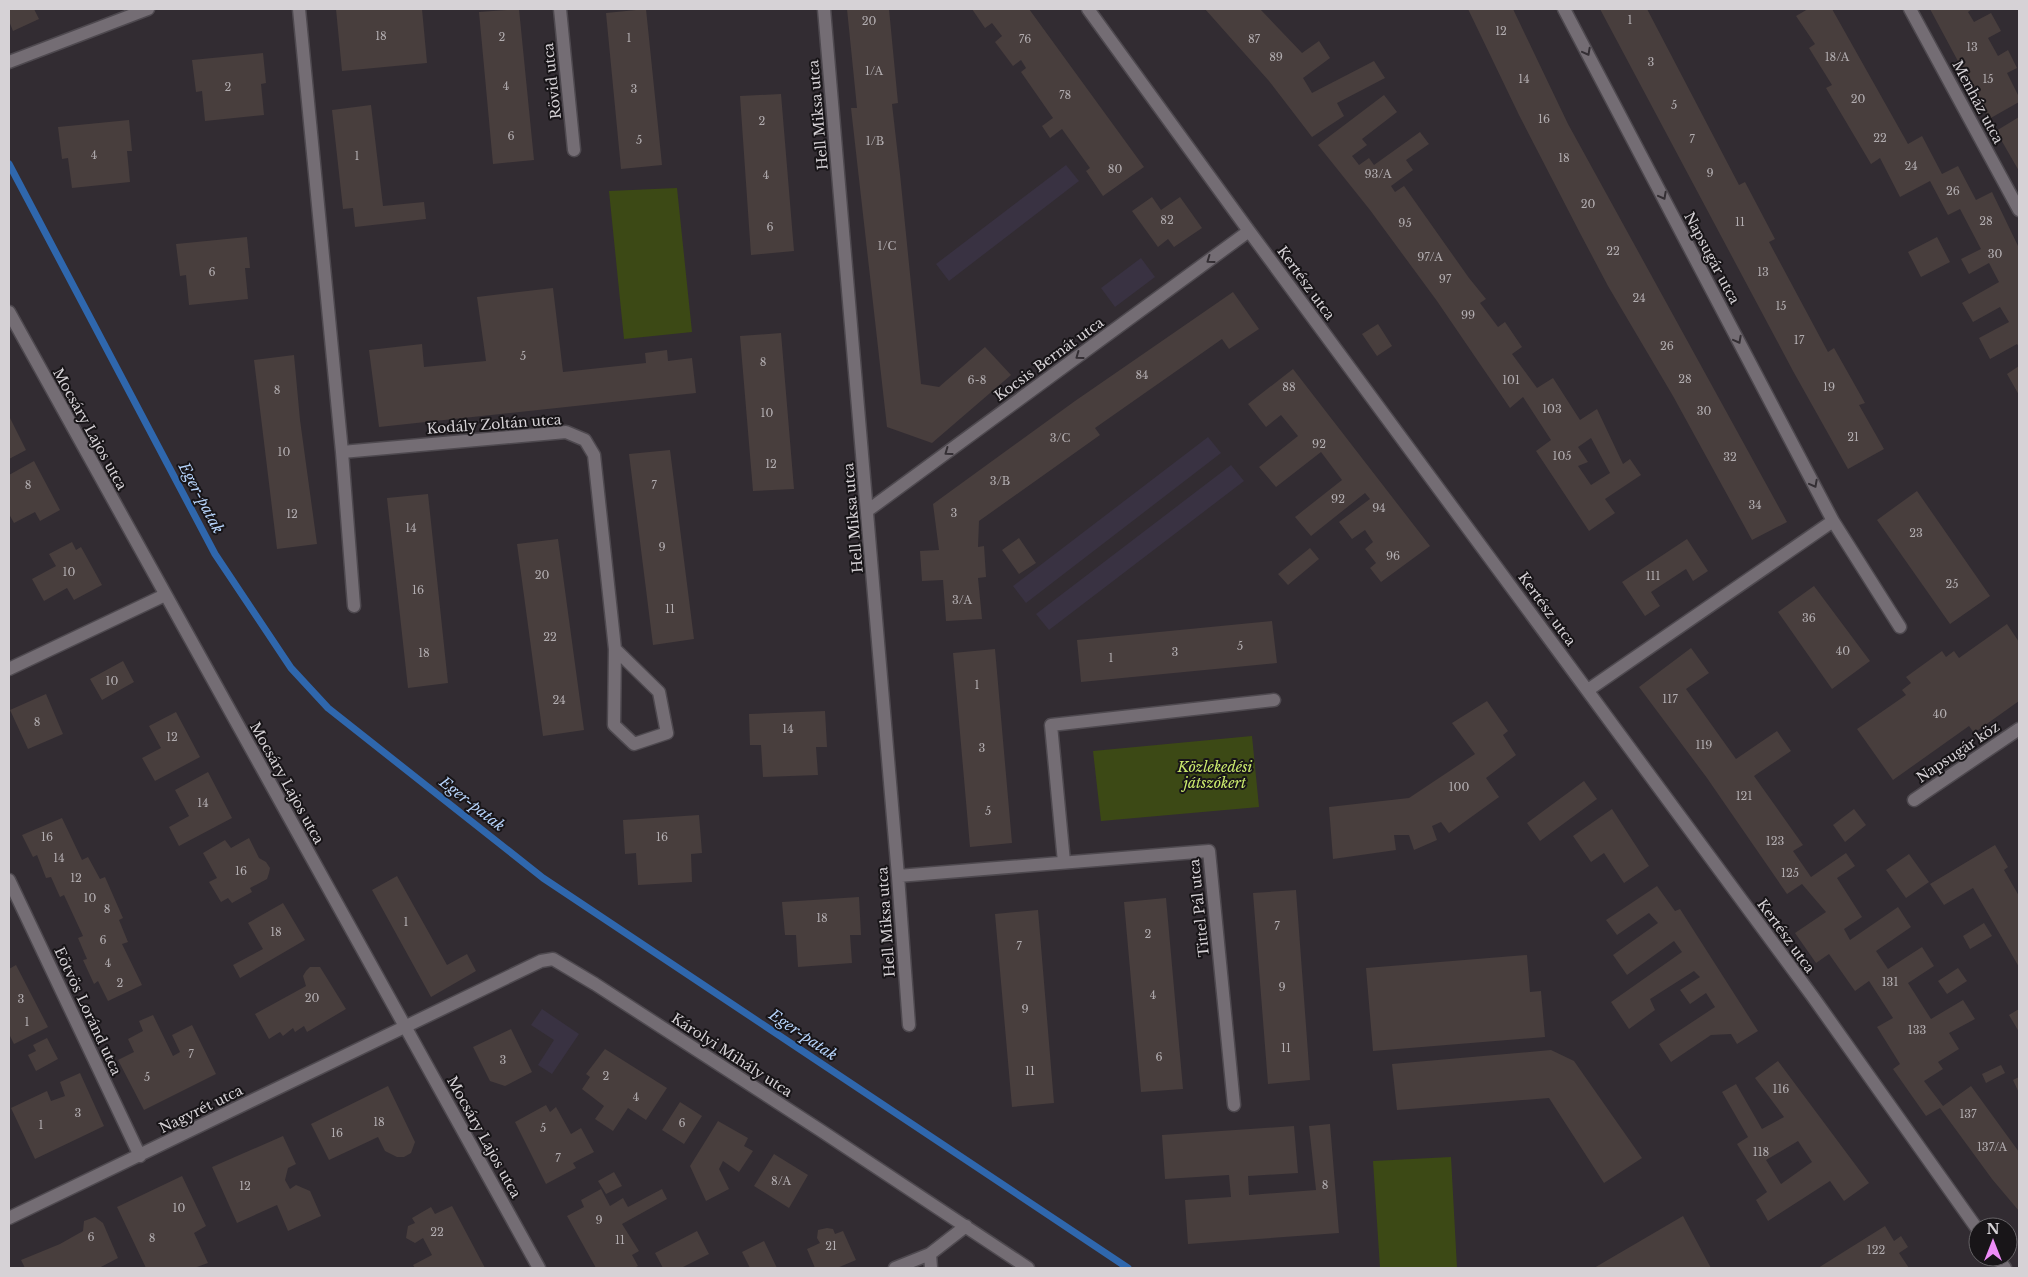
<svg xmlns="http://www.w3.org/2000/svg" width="2028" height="1277" font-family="'Libre Baskerville',serif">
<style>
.industrial{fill:#393242}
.green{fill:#3c4915}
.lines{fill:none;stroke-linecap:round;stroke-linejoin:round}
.stream{stroke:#2f67ad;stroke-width:7}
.building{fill:#483e3d;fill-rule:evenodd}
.minor-casing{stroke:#4e494f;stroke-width:15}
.minor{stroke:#746d74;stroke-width:12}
.oneway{stroke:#342f34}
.labels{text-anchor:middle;stroke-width:4;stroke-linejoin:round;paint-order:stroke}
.number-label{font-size:11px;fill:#b2adb0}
.street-label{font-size:14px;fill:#d6d2d6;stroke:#181518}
.park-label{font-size:14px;font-style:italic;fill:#cbeb6d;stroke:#181518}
.water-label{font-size:15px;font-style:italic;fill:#b6d3fa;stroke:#181518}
</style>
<rect width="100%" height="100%" fill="#322c32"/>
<path class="industrial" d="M1066,165L1079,181L949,281L936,264Z
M1141,258L1155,277L1115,307L1101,288Z
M1208,437L1221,453L1026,603L1013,586Z
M1231,465L1244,481L1049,630L1036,614Z
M542,1009L579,1034L552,1074L538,1065L554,1040L531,1025Z"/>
<path class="green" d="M677,188L692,332L624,339L609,191Z
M1252,736L1259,807L1101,821L1093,751Z
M1451,1157L1457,1268H1380L1373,1161Z"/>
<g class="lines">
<path class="stream" d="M9,164L215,554L291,668L328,708L543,878L1128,1268"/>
</g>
<path class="building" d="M9,9H34L39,19L13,31L9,21Z
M336,9H422L427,63L342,71Z
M519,9L534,160L493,164L479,12Z
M646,9L662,165L621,169L606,13Z
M847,9H889L898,103L892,104L900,174L921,384L939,387L985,347L1011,375L932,443L887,427L851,108H857Z
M972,9H1029L1144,167L1103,196L1086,171L1090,168L1062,129L1050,138L1042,126L1053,118L1021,72L1026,68L1021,60L1013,66L995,42L1002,36L992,23L985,28Z
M1205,9H1260L1302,53L1319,41L1330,58L1303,78L1312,93L1374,61L1385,78L1337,103L1344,116L1312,137L1269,81Z
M1468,9H1513L1568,124L1787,522L1752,540L1673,396L1608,286L1581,235L1519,115Z
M1600,9H1647L1739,185L1745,182L1775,239L1769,242L1828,352L1834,348L1865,403L1859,405L1884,449L1848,469L1793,371Z
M1808,9H1832L1908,144L1922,136L1942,174L1958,166L1976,200L1992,192L2019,248V347L2017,344L1990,359L1979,338L2009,322L2000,307L1973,322L1962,303L1999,282L1989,263L1969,274L1961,259L1981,249L1960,209L1948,215L1930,181L1900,197L1880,158L1871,164L1826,88L1832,85L1809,48L1815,44L1796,16Z
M1930,9H1972L1968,12L1974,22L1991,13L2001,31L1988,38L1998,56L2008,50L2017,68L2007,73L2019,97V102L1989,119Z
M263,53L266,83L261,84L264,115L205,121L202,91L196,92L192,60Z
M781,94L794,251L751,255L740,96Z
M1384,95L1397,112L1362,139L1367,145L1352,156L1359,165L1369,158L1374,165L1420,132L1429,144L1406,160L1413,170L1391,186L1395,192L1404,186L1469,278L1486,299L1480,303L1498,327L1505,322L1522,347L1512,354L1537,388L1553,378L1580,420L1597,409L1623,464L1630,459L1641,475L1605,499L1615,513L1589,531L1536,451L1551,440L1523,397L1510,408L1437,301L1370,210L1318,145ZM1591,438L1610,473L1591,485L1578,466L1588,462L1578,447Z
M371,105L383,206L424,202L426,219L355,227L353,208L343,209L332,110Z
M2019,117V171L1996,131Z
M129,120L132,151H127L130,182L72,188L68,158L62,159L58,127Z
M1152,197L1161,210L1180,197L1202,228L1174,247L1168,239L1158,247L1132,211Z
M247,237L250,268H245L248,299L189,305L186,275L180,276L176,244Z
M1937,237L1950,262L1921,277L1908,252Z
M553,288L563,372L646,363L645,353L667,350L668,361L692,358L696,393L379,427L369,350L422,344L424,367L486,361L477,297Z
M1233,292L1259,329L1229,349L1222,339L1095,428L1100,435L979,521L978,547L984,546L986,577L978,578L982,619L946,621L943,580L922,581L920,551L939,550L933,504L1075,401Z
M1378,324L1392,346L1377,356L1362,334Z
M781,333L794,489L753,491L740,336Z
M294,355L300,420L317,544L277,549L254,360Z
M2019,366V395L2007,374Z
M1293,369L1430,546L1381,582L1370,568L1376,563L1365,549L1373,542L1365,530L1352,539L1339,522L1370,499L1365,493L1311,536L1295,517L1342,480L1321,452L1276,487L1259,467L1298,436L1281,415L1266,427L1248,404Z
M9,416L26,450L9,459Z
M670,450L694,639L653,645L629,454Z
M34,461L60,510L40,521L35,512L14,523L9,514V500L10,499L9,496V475Z
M1917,491L1990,596L1950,624L1877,520Z
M428,494L448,683L408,688L387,498Z
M1019,538L1036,563L1019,574L1002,550Z
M558,539L584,730L543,736L517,544Z
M1687,539L1708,571L1693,581L1686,569L1651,592L1660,606L1645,616L1622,582Z
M72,542L76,550L81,547L102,585L74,600L67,588L44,601L32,579L56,566L49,554Z
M1310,548L1319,559L1288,585L1278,574Z
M1814,586L1870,661L1832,689L1778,612Z
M1272,621L1277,663L1081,682L1077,640Z
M2007,624L2019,642V701L1974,733L1969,726L1893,780L1857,729L1906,695L1902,690L1911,683L1906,677L1942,651L1946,657L1954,651L1959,658Z
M1691,648L1709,673L1686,689L1736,759L1777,731L1791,751L1754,776L1803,845L1793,851L1811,877L1846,853L1855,866L1837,878L1862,917L1844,929L1850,940L1898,907L1911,927L1876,951L1888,969L1922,947L1934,966L1908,983L1931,1019L1963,1000L1975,1019L1949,1033L1959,1049L1938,1062L1943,1069L1924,1081L1943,1106L1971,1086L2019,1152V1211L1992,1179L1940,1108L1926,1116L1893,1069L1900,1064L1877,1027L1893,1018L1869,981L1855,991L1829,954L1816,963L1795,933L1826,912L1802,884L1787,894L1707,778L1639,687Z
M995,649L1012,843L970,847L953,653Z
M123,661L134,682L102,700L90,679Z
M46,694L63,734L28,749L10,710Z
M1487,701L1508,731L1503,735L1516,755L1486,778L1499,797L1449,833L1441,822L1432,826L1437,840L1414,850L1409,835H1394L1396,850L1333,859L1329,807L1409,798L1475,754L1452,723Z
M825,711L827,747H816L818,775L763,777L761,745H750L749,714Z
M176,712L200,757L155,781L142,758L161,748L149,726Z
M208,772L232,818L179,846L169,827L189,816L175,790Z
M1584,781L1597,799L1540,841L1527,823Z
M1612,809L1649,866L1624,883L1604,853L1591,862L1573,836Z
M1854,809L1866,825L1845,842L1833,825Z
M699,815L702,853L691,854L692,882L638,885L636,853L625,854L623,820Z
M62,818L82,860L88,857L100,879L105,877L123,918L119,920L128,942L122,944L142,985L108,1001L98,981L94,984L83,960L87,959L78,938L83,936L64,895L60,897L51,877L46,878L37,855L33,857L22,835Z
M249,838L259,858L266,862L270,868L269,873L267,879L250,888L252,892L232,903L228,898L221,902L209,882L217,878L203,853L225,840L231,848Z
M1995,845L2008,867L2004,870L2019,896V967L1973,888L1944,905L1930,884Z
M1909,854L1929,882L1906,898L1886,870Z
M397,876L447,965L467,954L476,971L431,997L372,890Z
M1657,886L1675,911L1680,909L1758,1031L1737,1044L1731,1034L1711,1035L1671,1062L1659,1044L1715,1007L1706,993L1690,1004L1680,990L1700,977L1694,971L1650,999L1655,1010L1629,1029L1611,1002L1682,952L1674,941L1627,975L1613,955L1658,923L1649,913L1617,935L1606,920Z
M1296,890L1310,1080L1268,1084L1253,893Z
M859,897L861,935H850L852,963L798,967L796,935H785L782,902Z
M1166,898L1183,1089L1141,1092L1124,902Z
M283,903L305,940L240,978L233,965L263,949L248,923Z
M1038,910L1054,1103L1012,1107L995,914Z
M1984,923L1992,936L1970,949L1963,936Z
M1527,955L1530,992L1541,991L1545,1037L1373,1051L1366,968Z
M16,965L48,1027L14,1044L9,1034V969Z
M310,967H320L346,1009L307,1032L304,1026L295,1032L293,1028L283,1036L280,1032L269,1039L255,1014L306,986L303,976L306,971Z
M1958,968L1967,981L1947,994L1938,981Z
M2019,1009V1032L2009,1015Z
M153,1015L173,1056L180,1052L172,1035L192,1025L216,1074L144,1110L118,1060L134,1052L128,1039L143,1031L139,1021Z
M511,1029L532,1072L505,1086L490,1081L473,1047Z
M47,1038L58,1059L36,1071L28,1055L36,1051L33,1045Z
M605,1049L667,1088L646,1120L628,1108L613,1131L595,1119L604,1106L582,1089L590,1077L586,1074Z
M1551,1050L1574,1061L1642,1158L1604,1183L1549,1098L1397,1110L1392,1064Z
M1778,1061L1869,1183L1844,1201L1830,1181L1768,1221L1756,1200L1767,1192L1737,1144L1748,1137L1722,1092L1736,1084L1762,1129L1784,1117L1755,1078ZM1798,1141L1812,1162L1781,1184L1766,1160Z
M2001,1065L2005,1073L1986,1083L1982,1074Z
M80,1073L104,1126L35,1159L11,1108L47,1091L51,1101L65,1096L60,1082Z
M2019,1077V1093L2013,1080Z
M388,1086L415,1142L411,1153L404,1157H397L385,1151L378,1137L329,1160L311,1124Z
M680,1102L702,1116L684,1144L662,1130Z
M546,1105L550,1112L556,1107L571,1134L581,1128L594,1152L573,1163L576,1168L546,1184L515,1122Z
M718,1121L748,1138L744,1146L753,1151L739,1172L723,1161L719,1169L729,1189L706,1201L690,1166Z
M1330,1124L1339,1233L1188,1244L1185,1200L1231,1197L1229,1175L1165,1179L1162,1135L1294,1126L1298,1173L1248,1176L1249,1195L1316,1190L1309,1126Z
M283,1136L296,1164L288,1168L285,1180L290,1189L296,1185L310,1191L321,1216L288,1231L277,1205L237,1223L212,1167Z
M774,1154L808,1175L789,1208L754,1186Z
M614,1172L622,1186L606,1194L598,1181Z
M182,1176L206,1226L194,1233L208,1263L194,1268H146L117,1207Z
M601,1189L610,1206L623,1198L628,1207L662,1189L667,1199L622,1224L639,1251L632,1255L638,1266L634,1268H596L567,1216L584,1207L581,1200Z
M452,1206L485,1268H415L413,1265L432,1255L423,1238L415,1243L406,1238L408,1226L415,1223L412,1218L431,1207L435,1214Z
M1683,1216L1711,1268H1594Z
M95,1217L103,1223L118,1258L99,1268H25L21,1260L60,1244L83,1231L84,1221Z
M1885,1226L1894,1241L1901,1236L1908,1247L1899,1253L1909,1268H1818Z
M827,1228L833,1229L835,1234L843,1231L856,1260L837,1268H815L807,1249L820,1243L817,1238L818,1230Z
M697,1231L709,1254L681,1268H663L655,1253Z
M764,1241L777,1268H750L742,1252Z"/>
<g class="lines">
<g class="minor-casing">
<path id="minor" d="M299,9L342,452L354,606
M560,9L574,150
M824,9L898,876L909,1025
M1088,9L1249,231L1813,997L1978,1230
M1564,9L1833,521L1900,627
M1910,9L2019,210
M9,62L148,9
M9,312L539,1268
M342,452L566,432L585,440L594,455L615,649L614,725L634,744L667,733L659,692L615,649
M867,511L1249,231
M9,669L165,595
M1588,690L1833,521
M1914,800L2019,729
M1064,862L1051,725L1274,700
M898,876L1209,851L1234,1105
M9,880L140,1156
M9,1218L541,961L553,959L595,984L820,1130L1028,1268
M930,1254L931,1268
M1997,1257L2005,1268
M895,1268L930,1254L966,1226"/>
</g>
<use href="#minor" class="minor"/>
</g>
<defs><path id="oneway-chevron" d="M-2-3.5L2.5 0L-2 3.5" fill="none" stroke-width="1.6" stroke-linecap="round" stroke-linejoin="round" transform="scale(1.25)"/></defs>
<g class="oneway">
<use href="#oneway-chevron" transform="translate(1587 52) rotate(62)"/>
<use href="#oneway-chevron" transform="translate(1663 196) rotate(62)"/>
<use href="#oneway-chevron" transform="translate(1210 260) rotate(144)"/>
<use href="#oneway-chevron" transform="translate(1738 340) rotate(62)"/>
<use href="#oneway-chevron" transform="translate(1079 356) rotate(144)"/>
<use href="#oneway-chevron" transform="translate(948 452) rotate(144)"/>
<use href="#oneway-chevron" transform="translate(1814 484) rotate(62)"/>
</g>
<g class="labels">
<g class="number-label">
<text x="1630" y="24">1</text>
<text x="869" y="25">20</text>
<text x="1501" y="35">12</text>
<text x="381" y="40">18</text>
<text x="502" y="41">2</text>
<text x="629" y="42">1</text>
<text x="1025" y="43">76</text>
<text x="1254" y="43">87</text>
<text x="1972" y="51">13</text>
<text x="1276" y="61">89</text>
<text x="1837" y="61">18/A</text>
<text x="1651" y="66">3</text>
<text x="874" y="75">1/A</text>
<text x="1524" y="83">14</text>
<text x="1988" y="83">15</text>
<text x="506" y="90">4</text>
<text x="228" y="91">2</text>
<text x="634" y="93">3</text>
<text x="1065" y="99">78</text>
<text x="1858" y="103">20</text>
<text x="1674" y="109">5</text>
<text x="1544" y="123">16</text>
<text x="762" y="125">2</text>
<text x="511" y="140">6</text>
<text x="1880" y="142">22</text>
<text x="1692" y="143">7</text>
<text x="639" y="144">5</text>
<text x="875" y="145">1/B</text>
<text x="94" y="159">4</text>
<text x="357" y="160">1</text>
<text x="1564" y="162">18</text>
<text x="1911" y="170">24</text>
<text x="1115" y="173">80</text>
<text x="1710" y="177">9</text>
<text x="1378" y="178">93/A</text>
<text x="766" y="179">4</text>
<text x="1953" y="195">26</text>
<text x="1588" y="208">20</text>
<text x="1167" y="224">82</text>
<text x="1986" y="225">28</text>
<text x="1740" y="226">11</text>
<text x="1405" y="227">95</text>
<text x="770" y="231">6</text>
<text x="887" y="250">1/C</text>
<text x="1613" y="255">22</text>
<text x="1995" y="258">30</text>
<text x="1430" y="261">97/A</text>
<text x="212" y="276">6</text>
<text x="1763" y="276">13</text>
<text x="1445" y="283">97</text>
<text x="1639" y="302">24</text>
<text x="1781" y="310">15</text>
<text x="1468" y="319">99</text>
<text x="1799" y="344">17</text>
<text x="1667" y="350">26</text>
<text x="523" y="360">5</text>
<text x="763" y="366">8</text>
<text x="1142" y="379">84</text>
<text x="1685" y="383">28</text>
<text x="977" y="384">6-8</text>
<text x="1511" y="384">101</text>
<text x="1289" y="391">88</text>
<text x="1829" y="391">19</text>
<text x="277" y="394">8</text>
<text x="1552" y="413">103</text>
<text x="1704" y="415">30</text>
<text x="767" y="417">10</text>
<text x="1853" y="441">21</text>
<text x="1060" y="442">3/C</text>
<text x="1319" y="448">92</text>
<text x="284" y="456">10</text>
<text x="1562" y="460">105</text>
<text x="1730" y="461">32</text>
<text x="771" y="468">12</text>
<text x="1000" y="485">3/B</text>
<text x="28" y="489">8</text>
<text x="654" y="489">7</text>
<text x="1338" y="503">92</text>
<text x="1755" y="509">34</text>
<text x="1379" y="512">94</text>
<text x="954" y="517">3</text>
<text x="292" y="518">12</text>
<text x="411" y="532">14</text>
<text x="1916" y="537">23</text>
<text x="662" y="551">9</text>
<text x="1393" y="560">96</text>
<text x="69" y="576">10</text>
<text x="542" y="579">20</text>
<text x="1653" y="580">111</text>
<text x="1952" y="588">25</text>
<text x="418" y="594">16</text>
<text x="962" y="604">3/A</text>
<text x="670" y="613">11</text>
<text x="1809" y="622">36</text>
<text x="550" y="641">22</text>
<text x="1240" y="650">5</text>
<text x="1843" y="655">40</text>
<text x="1175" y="656">3</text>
<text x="424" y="657">18</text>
<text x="1111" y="662">1</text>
<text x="112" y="685">10</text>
<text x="977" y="689">1</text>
<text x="1670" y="703">117</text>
<text x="559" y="704">24</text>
<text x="1940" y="718">40</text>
<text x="37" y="726">8</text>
<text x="788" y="733">14</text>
<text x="172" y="741">12</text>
<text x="1704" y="749">119</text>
<text x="982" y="752">3</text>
<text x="1459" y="791">100</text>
<text x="1744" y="800">121</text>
<text x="203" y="807">14</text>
<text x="988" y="815">5</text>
<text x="47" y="841">16</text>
<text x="662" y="841">16</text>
<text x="1775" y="845">123</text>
<text x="59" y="862">14</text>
<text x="241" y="875">16</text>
<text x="1790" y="877">125</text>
<text x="76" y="882">12</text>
<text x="90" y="902">10</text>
<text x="107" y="913">8</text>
<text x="822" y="922">18</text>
<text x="406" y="926">1</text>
<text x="1277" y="930">7</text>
<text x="276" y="936">18</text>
<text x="1148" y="938">2</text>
<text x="103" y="944">6</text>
<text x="1019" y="950">7</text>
<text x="108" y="967">4</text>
<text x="1890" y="986">131</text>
<text x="120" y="987">2</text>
<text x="1282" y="991">9</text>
<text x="1153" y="999">4</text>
<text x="312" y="1002">20</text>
<text x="21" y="1003">3</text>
<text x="1025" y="1013">9</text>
<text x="27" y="1026">1</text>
<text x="1917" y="1034">133</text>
<text x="1286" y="1052">11</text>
<text x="191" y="1058">7</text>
<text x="1159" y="1061">6</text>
<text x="503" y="1064">3</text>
<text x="1030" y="1075">11</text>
<text x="606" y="1080">2</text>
<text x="147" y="1081">5</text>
<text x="1781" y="1093">116</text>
<text x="636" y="1101">4</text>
<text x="78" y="1117">3</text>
<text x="1968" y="1118">137</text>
<text x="379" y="1126">18</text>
<text x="682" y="1127">6</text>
<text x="41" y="1129">1</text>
<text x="543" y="1132">5</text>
<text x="337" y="1137">16</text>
<text x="1992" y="1151">137/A</text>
<text x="1761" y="1156">118</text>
<text x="558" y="1162">7</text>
<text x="781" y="1185">8/A</text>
<text x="1325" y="1189">8</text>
<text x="245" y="1190">12</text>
<text x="179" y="1212">10</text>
<text x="599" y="1224">9</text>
<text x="437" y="1236">22</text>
<text x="91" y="1241">6</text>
<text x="152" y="1242">8</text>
<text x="620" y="1244">11</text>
<text x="831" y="1250">21</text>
<text x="1876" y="1254">122</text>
</g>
<g class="street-label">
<text transform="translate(552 81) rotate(-96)" y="5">Rövid utca</text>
<text transform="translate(1978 102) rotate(62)" y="5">Menház utca</text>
<text transform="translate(818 115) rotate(-95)" y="5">Hell Miksa utca</text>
<text transform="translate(1712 258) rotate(62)" y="5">Napsugár utca</text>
<text transform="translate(1306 283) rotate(54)" y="5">Kertész utca</text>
<text transform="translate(1049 359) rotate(-36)" y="5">Kocsis Bernát utca</text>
<text transform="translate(494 424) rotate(-4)" y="5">Kodály Zoltán utca</text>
<text transform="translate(90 429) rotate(61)" y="5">Mocsáry Lajos utca</text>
<text transform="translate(853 518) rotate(-95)" y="5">Hell Miksa utca</text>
<text transform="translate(1547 609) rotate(54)" y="5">Kertész utca</text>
<text transform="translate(1958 752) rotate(-34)" y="5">Napsugár köz</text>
<text transform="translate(287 783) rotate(61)" y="5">Mocsáry Lajos utca</text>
<text transform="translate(1199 908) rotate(-96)" y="5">Tittel Pál utca</text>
<text transform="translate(886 922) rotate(-94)" y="5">Hell Miksa utca</text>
<text transform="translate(1786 936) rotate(54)" y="5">Kertész utca</text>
<text transform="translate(88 1011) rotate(65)" y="5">Eötvös Loránd utca</text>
<text transform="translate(732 1055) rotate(33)" y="5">Károlyi Mihály utca</text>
<text transform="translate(201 1109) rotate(-26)" y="5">Nagyrét utca</text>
<text transform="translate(484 1137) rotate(61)" y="5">Mocsáry Lajos utca</text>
</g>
<g class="park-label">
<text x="1215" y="772">Közlekedési<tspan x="1215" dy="16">játszókert</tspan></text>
</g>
<g class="water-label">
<text transform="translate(201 498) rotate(62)" y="5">Eger-patak</text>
<text transform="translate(472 804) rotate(38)" y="5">Eger-patak</text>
<text transform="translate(803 1035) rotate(34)" y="5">Eger-patak</text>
</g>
</g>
<rect width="2028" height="1277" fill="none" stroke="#d6d2d6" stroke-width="20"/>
<g transform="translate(1993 1242)"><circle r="24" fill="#181518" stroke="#646164"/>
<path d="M0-4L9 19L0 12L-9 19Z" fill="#ee8cf8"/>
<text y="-8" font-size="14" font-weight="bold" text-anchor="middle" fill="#d6d2d6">N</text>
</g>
</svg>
